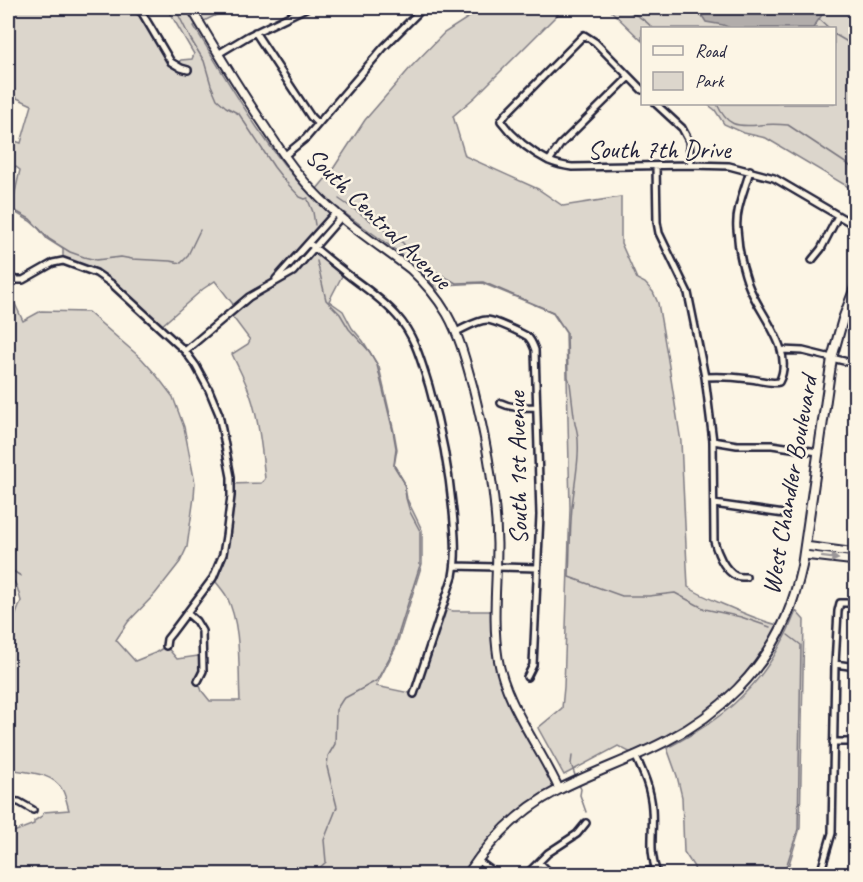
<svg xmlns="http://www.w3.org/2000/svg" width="863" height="882" font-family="Caveat,sans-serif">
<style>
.green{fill:#dcd6cc;stroke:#7f7c84;stroke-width:1.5}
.water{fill:#b2adab;stroke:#78757e;stroke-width:1.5}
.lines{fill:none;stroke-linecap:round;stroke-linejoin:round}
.stream{stroke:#78757e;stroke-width:1.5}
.minor-casing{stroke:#22223b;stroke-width:10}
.tertiary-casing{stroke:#22223b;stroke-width:11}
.secondary-casing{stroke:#22223b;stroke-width:12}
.minor{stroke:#fcf5e5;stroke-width:5}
.tertiary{stroke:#fcf5e5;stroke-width:7}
.secondary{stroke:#fcf5e5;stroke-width:8}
.oneway{fill:#9a9698}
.labels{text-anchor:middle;stroke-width:5;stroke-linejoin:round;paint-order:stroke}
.street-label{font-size:26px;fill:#22223b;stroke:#fcf5e5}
</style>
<rect width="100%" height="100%" fill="#fcf5e5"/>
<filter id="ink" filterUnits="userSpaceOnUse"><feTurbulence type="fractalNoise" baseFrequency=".0167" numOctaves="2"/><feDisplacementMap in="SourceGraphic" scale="12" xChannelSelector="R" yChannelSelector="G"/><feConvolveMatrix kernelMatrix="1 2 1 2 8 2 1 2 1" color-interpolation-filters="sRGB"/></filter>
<g filter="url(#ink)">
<path class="green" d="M8,8H136L175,65L181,60L192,59L194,54L167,8H230L194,26C230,85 264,146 311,196L331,172L365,120L411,67L444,33L483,8H564L475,97L453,116L465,156L538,189L563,206L621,197V243L637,279L645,283L653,292L658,303L668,360L681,442L688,587C700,595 713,600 727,606C745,614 763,622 782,626L762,660L713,712L635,755L618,746L564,775L538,728L562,708L564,687L570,508L566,333L552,312L482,283L444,285L438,290C412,258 374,236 342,211L312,246L344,272L329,301L343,311L352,328L363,341L379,367L394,432L397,449L394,466L404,482L407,499L422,530V564L396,647L376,686L414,694L443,608L453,611H495L501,672L559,789L521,814L468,874H8V833H11L34,824V821L42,816L44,812L69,810C67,804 66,797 63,791C54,772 25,772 8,769V631L10,630L21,601L17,587L8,571V289L23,321L41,311L88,312L142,359L157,376L173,397L184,427L195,483L194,497L187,547L180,562L155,594L128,622L116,640L135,661L155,653L166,646L177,659L198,656L203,658V671L198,681L202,691L210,701H240C238,667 242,628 227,597C223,590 217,584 213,578L223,554L231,484L261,483L265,479C262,451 259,420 250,394C245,380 238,367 232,354L248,344L250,340L235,320L228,314L236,308L215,281L203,289L160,327L108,281L63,261V249L47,239L39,229L30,221L11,210L20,170L8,161V140L9,139L21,143L32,105L8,94Z
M608,8H855V191L766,138L744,133L724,124L715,110L707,104H834V28H642V41Z
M796,611L804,620L800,828L786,874H695L694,867L684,852L682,797L677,776L667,748C693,734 721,718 742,696C766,673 784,642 796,611Z"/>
<path class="water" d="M697,8H825L824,12L813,28H730L723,25L706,22Z"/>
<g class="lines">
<path class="stream" d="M175,8L190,38L204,61L211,85L217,99L226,107L239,114L274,167L285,181L300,197L305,199L308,198
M620,8C633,12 644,19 653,28
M819,19L829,28
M834,34L846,41L856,51
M717,104C727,126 736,127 759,125C768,124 778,124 788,125L856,170
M339,199L403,243L408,250L417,259L436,272L456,283L483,282L553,312L567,333L568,377L570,383L575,424C583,445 574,485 572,507C570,530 570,554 569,577L622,596H649L675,593L705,609L741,617L770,627
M308,200L313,212L315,225
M8,207L30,219L49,239L70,252L84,257L96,260L121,257L132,259L170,261L181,263L187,257L200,230
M317,261L326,300L340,314L349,329L370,352L377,365L393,431L396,448L394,465L404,482L406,498L410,512L420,531V565L393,651L377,680
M8,568L21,576
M572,756L571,764L576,778
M579,785L581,789L580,795L586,812
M315,874V872L326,862L324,840L337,807L327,767L328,756L335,744L336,710L343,699L376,681
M784,874L798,829L801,645L788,635"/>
<g class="minor-casing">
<path id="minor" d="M136,8L142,13L151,28L171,62L181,68L188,70
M255,32L311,117L318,124
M218,54L248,36L306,8
M642,90L595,42L584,35L506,114L501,121C513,137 531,152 549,161C556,164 564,166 572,167L691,165L729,166L774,178L856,226
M656,104L682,128L689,141L691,165
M284,156L306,138L384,47L423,8
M549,161L560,145L629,77
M656,166L657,222L659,233L688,293L705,377L713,441L714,541C717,552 724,570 736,576C738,577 744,577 746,577
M309,243C323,255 337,266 352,278C367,289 384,301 397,316C415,336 421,361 429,386C441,428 449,469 453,512C455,533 457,555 453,576L414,694
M812,260L821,249L838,216
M8,277L16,280H23L53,263L63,261L96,273L112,284L185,351L196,366L209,390L219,414L231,477V496L226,536L223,554L213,578L171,634L167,639L166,646
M276,279L336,212
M456,332C465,328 477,320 487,320C494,320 522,333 528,337C532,341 533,345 535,350L540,515L533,665L527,677
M781,350L803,351L856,364
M185,351L249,297L293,272L341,217
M705,377C721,376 735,377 750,379C760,380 769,384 779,382C796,350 758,313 748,284C742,267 738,247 737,229C735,210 745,189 750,170
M501,403C513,409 523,407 536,407
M713,441L737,445H772L818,452
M714,504L784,514
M455,566L537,568
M187,613L196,621L202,631L203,671L198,681
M835,664L856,667
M833,742H856
M635,755C643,772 651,789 652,809C654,835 648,848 657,874
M8,801L19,802L33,810
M477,860L496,874
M539,862L551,874
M527,874L548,853L577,834L586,823
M641,874L655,869
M820,874L832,833L835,664L838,611L840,603H856"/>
</g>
<g class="tertiary-casing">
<path id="tertiary" d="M191,8C214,47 238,87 264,125C279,148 294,171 313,191C341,221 377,244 410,269C424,282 437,297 447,314C460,337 466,362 473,387C486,439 496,490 497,544C497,582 492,620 498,658C505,703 540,747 559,789
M805,546L856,553
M804,555L856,561"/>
</g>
<g class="secondary-casing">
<path id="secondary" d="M468,874C491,839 522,808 560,789C595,771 633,759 668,740C719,714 763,671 786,618C793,601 798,584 802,566L832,358L843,319L856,285"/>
</g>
<use href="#minor" class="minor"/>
<use href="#tertiary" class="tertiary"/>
<use href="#secondary" class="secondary"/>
</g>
<defs><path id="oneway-solid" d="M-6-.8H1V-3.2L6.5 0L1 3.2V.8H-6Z" transform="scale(1.5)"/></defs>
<use class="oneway" href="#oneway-solid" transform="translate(830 558) rotate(7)"/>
</g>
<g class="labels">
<g class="street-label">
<text x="659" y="158">South 7th Drive</text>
<text transform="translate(379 218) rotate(44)" y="9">South Central Avenue</text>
<text transform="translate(517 468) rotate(-91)" y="9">South 1st Avenue</text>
<text transform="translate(789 485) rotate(-80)" y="9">West Chandler Boulevard</text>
</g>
</g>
<rect width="863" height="882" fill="none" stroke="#fcf5e5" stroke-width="30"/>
<rect x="15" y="15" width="833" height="852" fill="none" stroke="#22223b" stroke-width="2" filter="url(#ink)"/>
<rect x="641" y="27" width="195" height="78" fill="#fcf5e5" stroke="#a5a1a1" stroke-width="1.5"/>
<rect x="653" y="46" width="30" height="9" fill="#fcf5e5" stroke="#a5a1a1" stroke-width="1.5"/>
<text x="695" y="57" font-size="18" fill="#22223b">Road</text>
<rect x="653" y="72" width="30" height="18" fill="#dcd6cc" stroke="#a5a1a1" stroke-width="1.5"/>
<text x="695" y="87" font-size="18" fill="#22223b">Park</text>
</svg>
